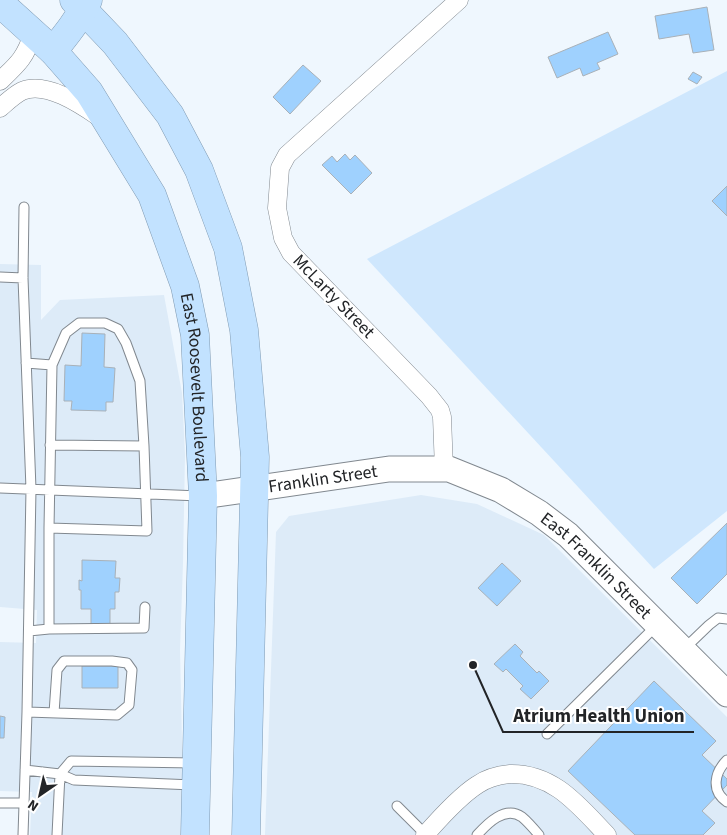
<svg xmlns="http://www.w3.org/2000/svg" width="727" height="835" font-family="'Source Sans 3',sans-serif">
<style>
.built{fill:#ddebf8}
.green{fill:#cfe7fd}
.building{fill:#9fd1fe;stroke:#a9b1b8}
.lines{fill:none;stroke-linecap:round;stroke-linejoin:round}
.service-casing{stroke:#81888f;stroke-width:11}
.minor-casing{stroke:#81888f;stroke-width:19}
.secondary-casing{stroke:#81888f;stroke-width:27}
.trunk-casing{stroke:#809bb3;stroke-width:29}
.service{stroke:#fff;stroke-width:9}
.minor{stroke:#fff;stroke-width:18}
.secondary{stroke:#fff;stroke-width:25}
.trunk{stroke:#c2e2ff;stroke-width:28}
.labels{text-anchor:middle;stroke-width:4;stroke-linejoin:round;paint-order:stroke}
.street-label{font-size:18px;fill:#222427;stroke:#fff}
.leader{fill:none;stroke:#222427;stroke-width:2}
.callout-dot{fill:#222427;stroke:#fff;stroke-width:2}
.callout-label{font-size:19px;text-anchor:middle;font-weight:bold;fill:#222427;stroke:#fff;stroke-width:4;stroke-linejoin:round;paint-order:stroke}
</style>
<rect width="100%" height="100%" fill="#eff7fe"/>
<path class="built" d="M0,264L41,265V320L60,300L164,295L182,393L185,455L183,563L180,650L184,835H30L32,792L0,791V642L36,643L37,610L0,607Z
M421,495L477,504L544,535L727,717V835H265L276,532L289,516Z"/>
<path class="green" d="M727,71V511L654,569L367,259Z"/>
<path class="building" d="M707,7L714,50L693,53L689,34L659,39L655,16Z
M608,32L618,54L597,63L600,69L583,76L580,68L557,78L548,57Z
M303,65L321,81L290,114L273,97Z
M693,72L702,77L697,84L688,79Z
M345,154L350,160L355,155L372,173L351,194L322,165L332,156L337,162Z
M727,186V216L712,201Z
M82,333L105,334L104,367L115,368L113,402H106V411L71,410L72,401H64L65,365L81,366Z
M727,523V574L697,604L671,578Z
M82,560L116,561L115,578H120L119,592H115V609H110V633H91V609H81V590H79V580L82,581Z
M502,563L521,581L497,606L478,588Z
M515,644L523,652L520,656L537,673L539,671L549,681L531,699L520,689L523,686L506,669L503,672L494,664Z
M82,666H118V688H82Z
M654,681L716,741L702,755L727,779V785L702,811L715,823L703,835H635L568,771Z
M0,716L5,717L4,738H0Z"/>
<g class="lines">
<g class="service-casing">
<path id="service" d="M0,277L23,278
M26,363L52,365
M0,488L200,496
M49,528L52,365L66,333L79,323H105L118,329L126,343L140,381L144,446
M49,629L144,628L145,607
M29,631L49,629V528L147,531L144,446L50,445
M684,649L709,625L718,618L727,619
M27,712L117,715L129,705L132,670L127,663L112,661H64L57,670L54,713
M547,734L656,626
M727,760C714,773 711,791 727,802
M25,770L60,774L74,780L193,785
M0,803H24
M397,806L426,835
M23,835L27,712L31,489L23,278L24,207
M57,835L60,774L71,761L194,763
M477,835C487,824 505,805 522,817C528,822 534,829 539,835"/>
</g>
<g class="minor-casing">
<path id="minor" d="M0,81C18,64 26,57 33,33
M0,108C7,102 14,95 22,91C46,81 80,104 99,117
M444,469L442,417L440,410L429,396L291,253L283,238L277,208L280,168L287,155L459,0
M425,835C439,819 460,796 477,785C487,778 499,775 510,774C554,773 579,806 607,835"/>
</g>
<g class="secondary-casing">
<g id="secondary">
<path id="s1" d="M203,496L389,469H449L501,490L539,513L568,535L727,694"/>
</g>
</g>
<g class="trunk-casing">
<g id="trunk">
<path d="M74,0L115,43L170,115L199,170L228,248L244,330L255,457L246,835"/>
<path id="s2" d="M0,3L53,51L89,92L152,195L185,286L195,335L203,496L195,835"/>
<path d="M53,51C66,35 79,19 88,0"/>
</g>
</g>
<use href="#service" class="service"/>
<use href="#minor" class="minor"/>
<use href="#secondary" class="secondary"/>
<use href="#trunk" class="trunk"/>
</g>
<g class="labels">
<g class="street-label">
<text transform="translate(334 296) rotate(46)" y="6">McLarty Street</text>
<text dy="6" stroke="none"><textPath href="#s2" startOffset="446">East Roosevelt Boulevard</textPath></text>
<text dy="6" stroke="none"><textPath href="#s1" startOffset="121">Franklin Street</textPath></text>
<text dy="6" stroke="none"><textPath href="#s1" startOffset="426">East Franklin Street</textPath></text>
</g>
</g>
<path class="leader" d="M473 665L503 732H694"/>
<circle class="callout-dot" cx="473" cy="665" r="5"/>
<g class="callout-label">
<text x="599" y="722">Atrium Health Union</text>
</g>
<g transform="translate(40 795) rotate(214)" stroke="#ffffff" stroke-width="4" paint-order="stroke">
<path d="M0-4L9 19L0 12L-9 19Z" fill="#222427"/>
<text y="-8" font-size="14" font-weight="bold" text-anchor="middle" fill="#222427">N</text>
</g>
</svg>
